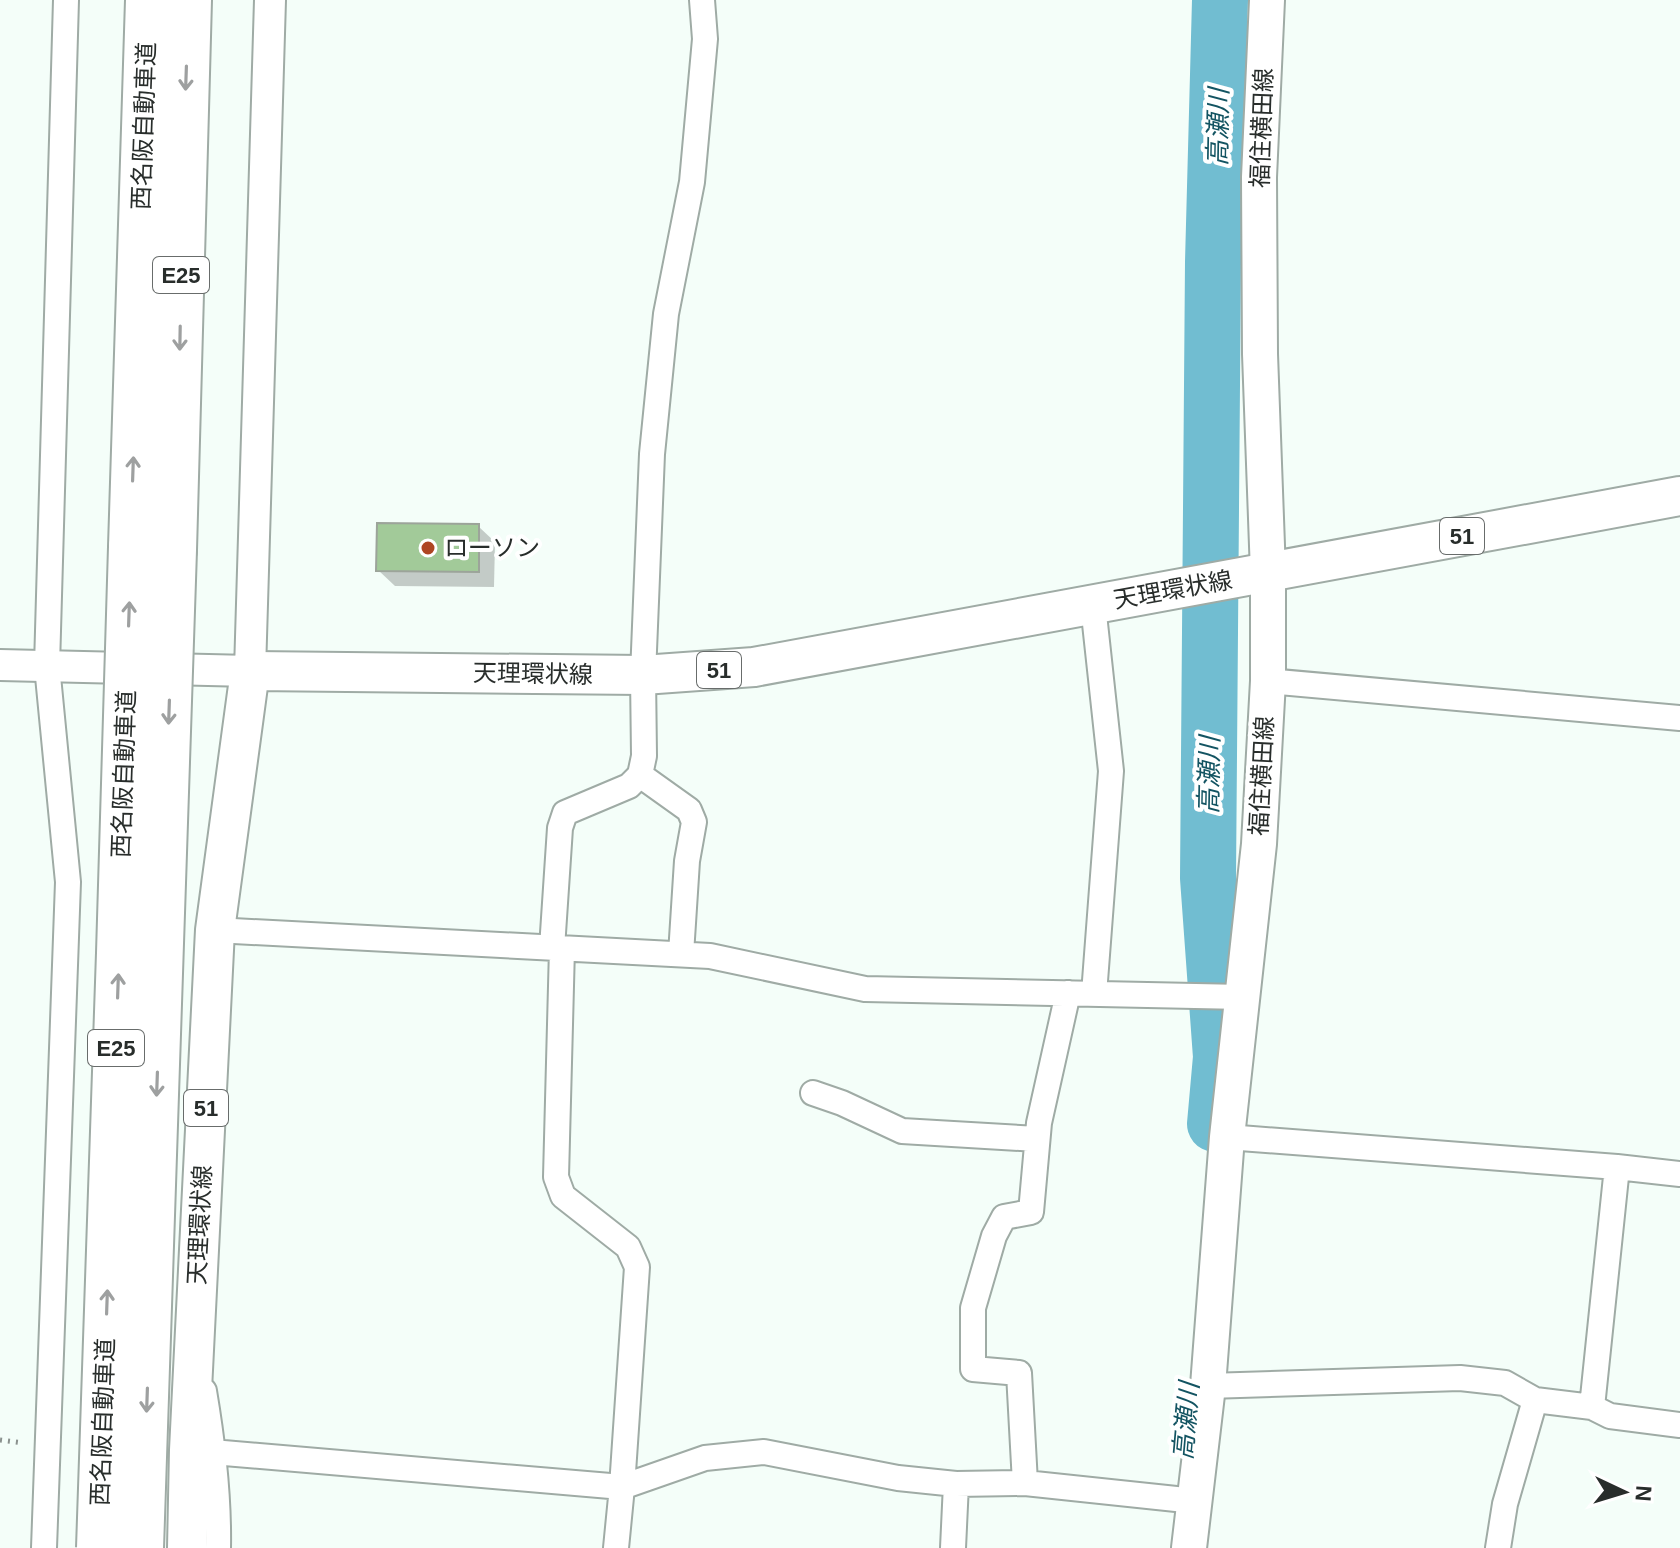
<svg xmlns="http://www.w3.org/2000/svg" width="1680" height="1548" font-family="Arial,'Noto Sans JP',sans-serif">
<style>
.shadow{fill:#0003}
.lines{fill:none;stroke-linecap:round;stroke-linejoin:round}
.river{stroke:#71bdd1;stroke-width:56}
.building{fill:#a2ca99;stroke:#9ca49a;stroke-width:2}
.minor-casing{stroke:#9faba5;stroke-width:28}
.tertiary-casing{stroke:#9faba5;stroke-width:34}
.secondary-casing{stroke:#9faba5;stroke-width:38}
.primary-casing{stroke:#9faba5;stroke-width:42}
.motorway-casing{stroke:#9faba5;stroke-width:48}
.path{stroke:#8a918e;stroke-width:5;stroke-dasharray:2 6;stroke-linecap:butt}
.minor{stroke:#fff;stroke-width:24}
.tertiary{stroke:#fff;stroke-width:30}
.secondary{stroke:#fff;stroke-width:34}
.primary{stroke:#fff;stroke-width:38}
.motorway{stroke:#fff;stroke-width:44}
.motorway-bridge-casing{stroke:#9faba5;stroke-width:48;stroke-linecap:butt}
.motorway-bridge{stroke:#fff;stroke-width:44}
.oneway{stroke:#9ea0a0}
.poi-dot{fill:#ae4623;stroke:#fff;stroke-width:3}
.labels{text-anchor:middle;stroke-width:8;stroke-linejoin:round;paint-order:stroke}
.shield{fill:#fff;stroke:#686c6b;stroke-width:2}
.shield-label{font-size:22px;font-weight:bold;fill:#282d2b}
.street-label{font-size:24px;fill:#282d2b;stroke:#fff}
.poi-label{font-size:24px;fill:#282d2b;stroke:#fff;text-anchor:start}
.water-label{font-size:26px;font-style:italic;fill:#135462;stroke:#fff}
</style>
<rect width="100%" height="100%" fill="#f4fef9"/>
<path class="shadow" d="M478,526L495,542L494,587L395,586L378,570Z"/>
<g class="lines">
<path class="river" d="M1215,1124L1221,1057L1208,878L1213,262L1220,0"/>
</g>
<path class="building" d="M377,523L479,524V572L376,571Z"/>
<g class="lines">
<g class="minor-casing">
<path id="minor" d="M1093,605L1111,771L1094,994
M1268,681L1680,718
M640,775L689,810L694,822L687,861L681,954
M215,930L710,956L865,989L1243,997
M552,948L560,828L565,813L629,786L640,775L644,756L643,675L652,454L666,314L692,182L705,39L702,0
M562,948L556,1177L563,1196L628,1247L637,1267L622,1487L616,1548
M813,1093L842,1103L902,1131L1037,1139
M1227,1137L1617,1167L1680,1174
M1208,1386L1460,1378L1505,1383L1535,1400L1592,1407L1610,1416L1680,1425
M204,1391C213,1444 219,1494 218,1548
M1592,1407L1617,1167
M189,1450L622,1487L705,1458L764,1452L898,1478L956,1484L1025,1483L1195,1501
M1025,1483L1019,1373L973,1369V1308L994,1236L1004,1217L1031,1212L1039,1123L1068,993
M44,1548L68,882L47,666L66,0
M953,1548L956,1484
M1498,1548L1505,1504L1535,1400"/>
</g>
<g class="tertiary-casing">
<path id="tertiary" d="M0,665L250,671L270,0"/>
</g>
<g class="secondary-casing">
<path id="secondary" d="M1189,1548L1208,1386L1227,1137L1259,844L1268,681V573L1260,354L1259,177L1267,0"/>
</g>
<g class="primary-casing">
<path id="primary" d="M187,1548L189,1450L215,930L250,671L643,675L754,667L1680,496"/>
</g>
<g class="motorway-casing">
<path id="motorway" d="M131,547L148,0
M174,550L189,0"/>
</g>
<path class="path" d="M0,1440L23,1443"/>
<use href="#minor" class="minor"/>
<use href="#tertiary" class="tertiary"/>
<use href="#secondary" class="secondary"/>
<use href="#primary" class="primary"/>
<use href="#motorway" class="motorway"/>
<g class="motorway-bridge-casing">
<path id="motorway-bridge" d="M99,1548L119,953L131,547
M141,1548L174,550"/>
</g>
<use href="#motorway-bridge" class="motorway-bridge"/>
</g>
<defs><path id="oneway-shaft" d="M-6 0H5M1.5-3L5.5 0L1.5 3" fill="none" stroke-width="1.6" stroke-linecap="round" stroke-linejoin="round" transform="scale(2)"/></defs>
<g class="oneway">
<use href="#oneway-shaft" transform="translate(186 78) rotate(92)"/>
<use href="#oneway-shaft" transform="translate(180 338) rotate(91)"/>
<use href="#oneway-shaft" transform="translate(133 469) rotate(-88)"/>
<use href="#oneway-shaft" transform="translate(129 614) rotate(-88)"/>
<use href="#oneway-shaft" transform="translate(169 712) rotate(92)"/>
<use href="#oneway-shaft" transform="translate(118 986) rotate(-88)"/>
<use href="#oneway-shaft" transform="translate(157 1084) rotate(92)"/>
<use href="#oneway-shaft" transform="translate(107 1302) rotate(-88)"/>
<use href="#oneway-shaft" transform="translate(147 1400) rotate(92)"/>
</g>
<circle class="poi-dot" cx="428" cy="548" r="8"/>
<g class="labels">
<g class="shield">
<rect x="153" y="257" width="56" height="36" rx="6"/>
<rect x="1440" y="518" width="44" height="36" rx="6"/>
<rect x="697" y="652" width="44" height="36" rx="6"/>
<rect x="88" y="1030" width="56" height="36" rx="6"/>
<rect x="184" y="1090" width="44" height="36" rx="6"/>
</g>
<g class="shield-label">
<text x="181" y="283">E25</text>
<text x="1462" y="544">51</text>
<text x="719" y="678">51</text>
<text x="116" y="1056">E25</text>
<text x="206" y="1116">51</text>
</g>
<g class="street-label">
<text transform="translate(144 126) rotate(-88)" y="8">西名阪自動車道</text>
<text transform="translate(1262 128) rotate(-88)" y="8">福住横田線</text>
<text transform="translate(1173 590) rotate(-10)" y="8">天理環状線</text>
<text transform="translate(533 674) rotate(1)" y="8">天理環状線</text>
<text transform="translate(124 774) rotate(-88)" y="8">西名阪自動車道</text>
<text transform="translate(1262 776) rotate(-87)" y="8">福住横田線</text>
<text transform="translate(200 1225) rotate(-87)" y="8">天理環状線</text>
<text transform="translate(103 1422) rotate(-88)" y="8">西名阪自動車道</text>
</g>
<g class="poi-label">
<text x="444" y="556">ローソン</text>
</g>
<g class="water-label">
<text transform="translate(1218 127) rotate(-89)" y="9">高瀬川</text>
<text transform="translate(1209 775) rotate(-89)" y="9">高瀬川</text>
<text transform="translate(1186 1421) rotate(-85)" y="9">高瀬川</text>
</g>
</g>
<g transform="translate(1624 1492) rotate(94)" stroke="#ffffff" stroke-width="6" paint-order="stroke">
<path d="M0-6L14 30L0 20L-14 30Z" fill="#282d2b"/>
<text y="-12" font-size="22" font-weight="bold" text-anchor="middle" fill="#282d2b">N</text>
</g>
</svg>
